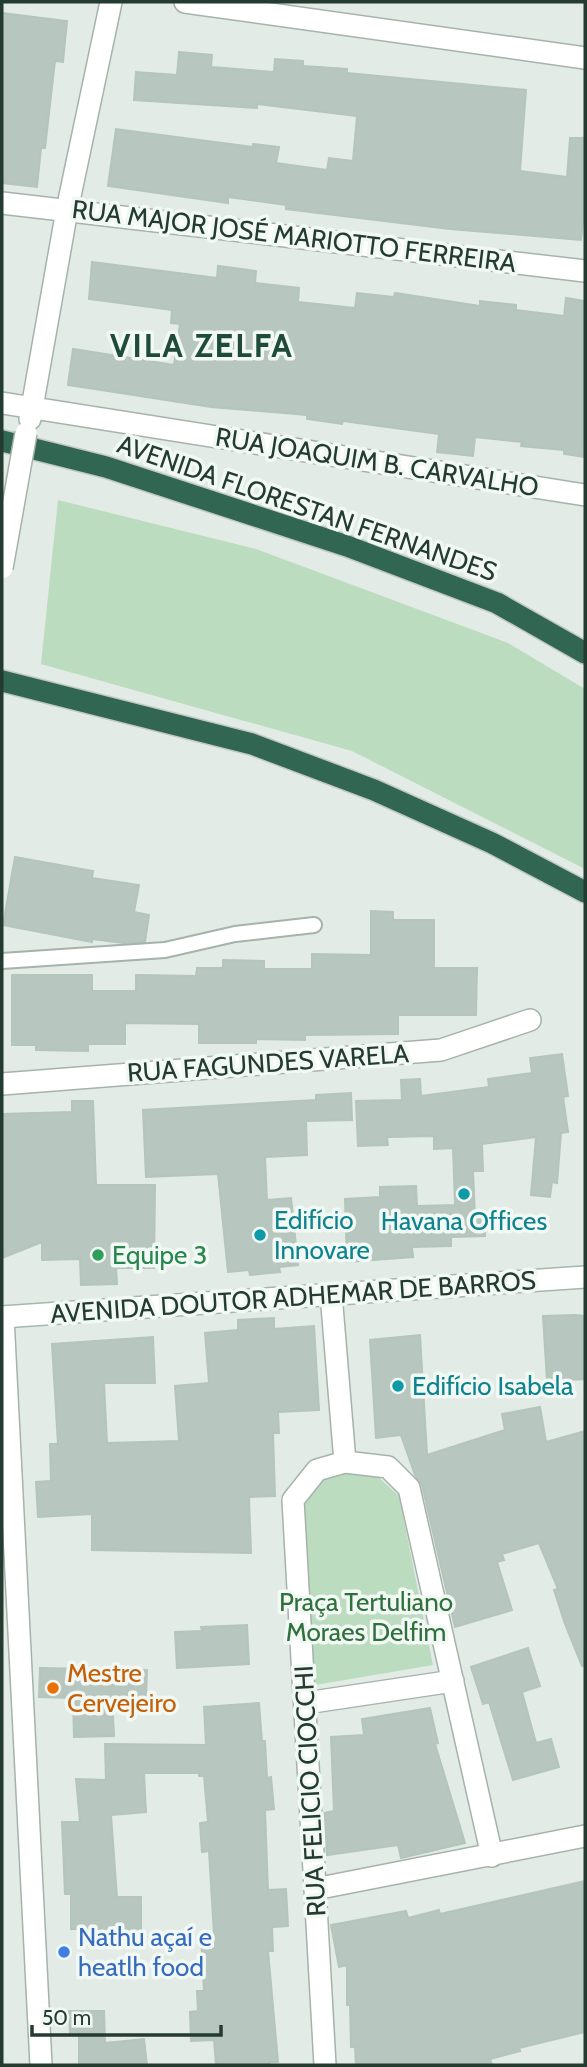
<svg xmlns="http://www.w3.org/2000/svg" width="587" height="2067" font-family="Cabin,sans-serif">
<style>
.green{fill:#bbdcbf}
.building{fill:#b7c6be;stroke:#b4c5bb;stroke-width:2}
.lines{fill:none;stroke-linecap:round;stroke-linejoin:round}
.lane-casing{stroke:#a5b3ab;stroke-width:18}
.street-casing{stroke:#a5b3ab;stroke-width:24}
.secondary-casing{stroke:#a3b9ae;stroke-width:24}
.highway-casing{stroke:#c1c8c5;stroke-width:24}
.lane{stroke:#fff;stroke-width:14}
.street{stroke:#fff;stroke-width:21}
.secondary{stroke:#fff;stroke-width:21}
.highway{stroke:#306652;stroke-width:21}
.street-bridge-casing{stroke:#a5b3ab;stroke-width:24;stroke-linecap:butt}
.street-bridge{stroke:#fff;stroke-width:21}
.culture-dot{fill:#0f9aa8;stroke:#f2f8f4;stroke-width:2.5}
.leisure-dot{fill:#2e9e5b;stroke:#f2f8f4;stroke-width:2.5}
.food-dot{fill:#e8710a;stroke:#f2f8f4;stroke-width:2.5}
.shop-dot{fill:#3f7fe0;stroke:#f2f8f4;stroke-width:2.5}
.labels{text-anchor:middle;stroke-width:7;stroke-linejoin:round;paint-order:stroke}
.street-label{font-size:26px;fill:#233b30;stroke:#f2f8f4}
.culture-label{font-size:26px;fill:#0d838f;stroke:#f2f8f4;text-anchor:start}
.leisure-label{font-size:26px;fill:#27864d;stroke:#f2f8f4;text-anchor:start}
.park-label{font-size:26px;fill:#2f703d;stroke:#f2f8f4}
.food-label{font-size:26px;fill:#c56008;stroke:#f2f8f4;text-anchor:start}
.shop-label{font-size:26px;fill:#366cbe;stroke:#f2f8f4;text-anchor:start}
.district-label{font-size:33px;font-weight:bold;letter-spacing:2px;fill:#1f4c3a;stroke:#f2f8f4}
</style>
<rect width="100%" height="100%" fill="#e2ebe5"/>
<path class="green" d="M58,500L256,549L508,643L585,689V869L352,751L41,664Z
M348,1472L377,1476L399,1496L433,1665L315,1685L301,1502L324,1478Z"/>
<path class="building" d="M2,13L67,21L63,62L55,61L45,148H41L37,187L2,183Z
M179,52L212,55L211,67L274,72L275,59L303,61V66L347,69V73L526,90L520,171L567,177L570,138H585V202L581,240L450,229L286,209V205L228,197V203L108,186L116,129L253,147V144L279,147L276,163L327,170L329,158L353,161L357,116L257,104V108L134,100L136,72L177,75Z
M92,262L217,278L218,266L256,271L255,283L299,288L298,302L355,308L357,293L394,297L395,293L480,306V301L516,305V310L564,316L566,298L585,301V457L564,454V450L521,446L522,442L475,437L473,456L437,452L439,434L343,421L342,424L307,419V415L211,407L68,385L73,349L174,365L180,324L171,323L172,310L89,299Z
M15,857L93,871L92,878L139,885L134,912L149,915L145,942L123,943L92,939V942L3,925Z
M371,911L393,912V920H434V968H477L476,1015H398V1034L305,1035V1040L256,1039V1043H199V1024L125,1023V1044H88V1051L36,1050V1045H12V975H92V991H136V975L196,976L197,968H223V960L264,961V969H312V954L371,955Z
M562,1054L568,1096L563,1097L568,1132L561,1133L557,1183L552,1182L550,1197L531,1195L536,1137L482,1144L483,1171H473L475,1217H484L485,1236L451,1237V1246L412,1247L413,1257L347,1262L345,1199L380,1197V1187L416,1186L417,1206L455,1205L453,1148L434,1149V1136L387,1137L388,1145L358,1146L356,1101L402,1100L401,1080L420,1079L421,1096L489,1087L488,1079L532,1073L530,1058Z
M351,1093L352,1120L306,1121L307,1155L265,1157L267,1200L291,1198L298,1265L279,1267L280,1272L250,1275L249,1270L228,1272L218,1174L146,1177L143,1110L316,1100V1095Z
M72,1101H93L96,1185H155L154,1268H116L117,1284L81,1285L80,1259L42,1260V1242L2,1258V1114L72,1112Z
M575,1315L585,1316V1379L547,1381L543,1316Z
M274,1318V1329L314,1326L319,1410L278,1412L279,1433H273L275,1496L249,1497L251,1553L92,1550V1514L38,1517L36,1482L51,1481L50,1444H58L52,1344L153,1337L155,1383H104L107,1443L179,1441L175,1386L209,1383L205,1333L238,1330V1320Z
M420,1335L427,1455L505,1430L502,1414L540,1407L546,1442L585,1431V1665L582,1666L565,1624L554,1590L558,1589L539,1543L502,1554L504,1560L497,1562L512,1610L455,1627L422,1485L415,1475L401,1435L376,1438L370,1340Z
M247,1625L249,1664L177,1668L175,1632L202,1631L201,1627Z
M528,1648L540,1686L522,1692L536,1743L551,1739L559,1767L513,1780L489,1702L483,1704L471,1667Z
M40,1668L147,1670L146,1698H112L114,1736L74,1737L73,1698L39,1697Z
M259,1703L262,1741H265L267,1778L271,1777L274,1809L265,1810L268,1890L286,1889L288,1926L272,1927L273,1951H268L278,2062H270V2065H216L214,2040L191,2041L190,2012L198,2011L197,1991H204L201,1936L214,1935L209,1851L202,1852L200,1823L208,1822L204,1776H199V1773H144L146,1812L111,1815L117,1897H141V1930L71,1929V1894H65L62,1822H80L76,1779L106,1780L105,1744L206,1745L204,1707Z
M430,1708L438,1743L435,1744L465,1843L401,1858L398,1845L327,1855L324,1813L334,1811L331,1737L364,1735L362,1719Z
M585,1881V2032L519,2048L520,2051L490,2059L492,2065H356L355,2047H351L350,2005H347V1965L339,1967L331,1925L406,1911L408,1918L439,1910L440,1914Z
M69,2011H104L105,2043L144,2039L147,2065H79V2033H70Z"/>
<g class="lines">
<g class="lane-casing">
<path id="lane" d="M2,961L165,950L235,934L314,925"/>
</g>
<g class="street-casing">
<path id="street" d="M185,2L585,58
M2,203L585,271
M2,403L585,495
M30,419L67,210L111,2
M2,1084L441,1050L530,1020
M331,1294L345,1462
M3,1317L41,2065
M306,1703L453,1681
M315,1889L585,1836
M325,2065L293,1500L317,1470L345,1462L388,1467L409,1488L492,1856"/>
</g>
<g class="secondary-casing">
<path id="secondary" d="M2,1317L585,1277"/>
</g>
<g class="highway-casing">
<path id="highway" d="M2,441L106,467L347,546L497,603L585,653
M2,681L252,744L374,790L492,843L585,892"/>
</g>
<use href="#lane" class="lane"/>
<use href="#street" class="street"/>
<use href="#secondary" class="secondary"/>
<use href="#highway" class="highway"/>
<g class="street-bridge-casing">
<path id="street-bridge" d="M2,568L26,433"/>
</g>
<use href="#street-bridge" class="street-bridge"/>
</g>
<g class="culture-dot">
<circle cx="464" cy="1194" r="7"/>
<circle cx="260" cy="1235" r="7"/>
<circle cx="398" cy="1386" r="7"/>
</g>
<circle class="leisure-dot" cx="98" cy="1255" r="7"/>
<circle class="food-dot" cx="53" cy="1688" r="7"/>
<circle class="shop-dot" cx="64" cy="1952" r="7"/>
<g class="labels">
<g class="street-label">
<text transform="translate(294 236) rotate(7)" y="9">RUA MAJOR JOSÉ MARIOTTO FERREIRA</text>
<text transform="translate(377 462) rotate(9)" y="9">RUA JOAQUIM B. CARVALHO</text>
<text transform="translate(307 508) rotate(19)" y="9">AVENIDA FLORESTAN FERNANDES</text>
<text transform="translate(268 1063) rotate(-4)" y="9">RUA FAGUNDES VARELA</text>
<text transform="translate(293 1297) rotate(-4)" y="9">AVENIDA DOUTOR ADHEMAR DE BARROS</text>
<text transform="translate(310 1791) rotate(-93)" y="9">RUA FELICIO CIOCCHI</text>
</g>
<g class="culture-label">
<text x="274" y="1229">Edifício<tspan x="274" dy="30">Innovare</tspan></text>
<text x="464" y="1230" text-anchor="middle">Havana Offices</text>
<text x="412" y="1395">Edifício Isabela</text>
</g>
<g class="leisure-label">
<text x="112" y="1264">Equipe 3</text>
</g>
<g class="park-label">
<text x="366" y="1611">Praça Tertuliano<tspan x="366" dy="30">Moraes Delfim</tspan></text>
</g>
<g class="food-label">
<text x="67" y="1682">Mestre<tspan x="67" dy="30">Cervejeiro</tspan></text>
</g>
<g class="shop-label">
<text x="78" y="1946">Nathu açaí e<tspan x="78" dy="30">heatlh food</tspan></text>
</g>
<g class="district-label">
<text x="202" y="357">VILA ZELFA</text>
</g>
</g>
<rect width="587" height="2067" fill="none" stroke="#233b30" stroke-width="7"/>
<path d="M32 2025v10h189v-10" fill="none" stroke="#233b30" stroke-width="3.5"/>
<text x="42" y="2025" font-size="21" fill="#233b30" stroke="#f2f8f4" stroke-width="5" paint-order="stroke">50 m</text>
</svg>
